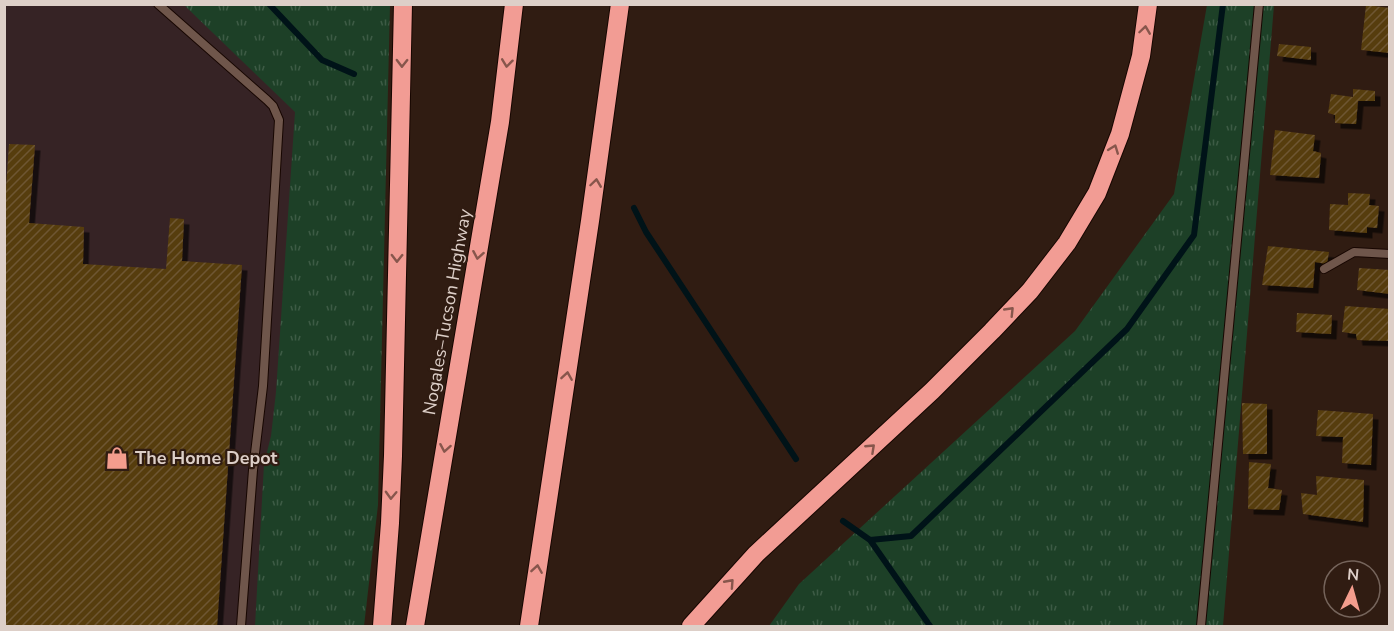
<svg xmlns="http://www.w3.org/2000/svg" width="1394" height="631" font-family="'Nunito Sans',sans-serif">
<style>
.commercial{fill:#362325}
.grass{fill:url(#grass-tufts)}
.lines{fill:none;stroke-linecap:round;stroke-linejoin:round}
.stream{stroke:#001318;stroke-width:6}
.building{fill:url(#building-hatch);filter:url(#shadow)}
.lane-casing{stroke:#170601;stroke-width:10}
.highway-casing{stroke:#170601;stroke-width:20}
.lane{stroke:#6f564b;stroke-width:8}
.highway{stroke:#f29c94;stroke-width:18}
.oneway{stroke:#87564c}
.labels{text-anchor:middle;stroke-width:4.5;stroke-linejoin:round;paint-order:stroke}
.street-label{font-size:18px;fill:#ddcfc8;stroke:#301c12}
.poi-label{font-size:18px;font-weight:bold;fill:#ddcfc8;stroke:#301c12;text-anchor:start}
</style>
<defs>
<pattern id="grass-tufts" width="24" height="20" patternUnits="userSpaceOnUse" patternTransform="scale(1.5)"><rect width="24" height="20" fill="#1d4027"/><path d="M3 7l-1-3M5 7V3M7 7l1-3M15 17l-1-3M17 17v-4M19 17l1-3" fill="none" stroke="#3d5b45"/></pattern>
<pattern id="building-hatch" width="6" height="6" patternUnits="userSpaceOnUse" patternTransform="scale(1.5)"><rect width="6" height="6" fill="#563c10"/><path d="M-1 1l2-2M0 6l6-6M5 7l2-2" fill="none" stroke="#6e5731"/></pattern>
<filter id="shadow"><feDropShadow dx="5.5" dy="5.5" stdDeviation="0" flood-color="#0009"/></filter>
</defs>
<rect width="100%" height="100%" fill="#301c12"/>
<path class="commercial" d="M4,5H319L293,626H5Z"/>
<path class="grass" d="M184,5H390L378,505L364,626H255L264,464L271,436L276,392L295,112Z
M1207,5H1274L1223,626H769L799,584L1075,331L1174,194Z"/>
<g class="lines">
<path class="stream" d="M269,4L322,60L354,74
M634,208L646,232L796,459
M843,521L870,540L930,626
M870,540L911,536L1127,329L1194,235L1223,4"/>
</g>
<path class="building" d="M1366,5L1390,8V53L1361,50Z
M1279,44L1311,47V60L1277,56Z
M1353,89L1375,91V101H1358L1356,124L1335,123V115L1328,113L1331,94L1353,97Z
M1275,130L1315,135L1313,151L1321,153L1319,178L1270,175Z
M9,144L35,145L29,223L84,227L83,264L166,269L170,218L184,219L182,261L242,265L217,626H4V216Z
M1348,193L1370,194L1369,205L1379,206L1377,228L1367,227V233L1329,230L1330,204L1348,205Z
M1268,246L1329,252L1327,264L1315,262L1313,288L1262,285Z
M1359,268L1390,270V294L1357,290Z
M1345,306L1390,309L1389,341L1357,340L1356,334L1342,332Z
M1297,313L1332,315L1331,334L1296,332Z
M1242,403L1267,404V454H1243Z
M1318,410L1373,414L1371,465L1342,463L1343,437L1316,436Z
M1249,462L1271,464L1268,488L1282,490L1279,510L1248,509Z
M1316,476L1364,480L1363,522L1303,514L1301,493L1317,495Z"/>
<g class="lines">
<g class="lane-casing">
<path id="lane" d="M158,4L267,100L273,106L279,120L263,386L253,470L241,626
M1324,269L1354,252L1390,254
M1201,626L1259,4"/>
</g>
<g class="highway-casing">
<path id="highway" d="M382,626L390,523L393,456L403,4
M415,626L500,122L514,4
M529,626L590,221L620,4
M691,626L756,554L932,391L992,331L1030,291L1067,243L1097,193L1120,134L1141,56L1148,4"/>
</g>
<use href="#lane" class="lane"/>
<use href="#highway" class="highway"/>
</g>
<defs><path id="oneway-chevron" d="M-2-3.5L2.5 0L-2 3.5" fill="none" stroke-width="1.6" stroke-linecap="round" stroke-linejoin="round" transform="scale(1.5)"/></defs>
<g class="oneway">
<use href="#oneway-chevron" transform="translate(1145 30) rotate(-82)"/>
<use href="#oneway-chevron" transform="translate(402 63) rotate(91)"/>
<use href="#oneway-chevron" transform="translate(507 63) rotate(97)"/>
<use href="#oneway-chevron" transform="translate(1114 149) rotate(-69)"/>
<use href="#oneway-chevron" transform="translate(596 183) rotate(-82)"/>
<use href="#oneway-chevron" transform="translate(478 255) rotate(100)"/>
<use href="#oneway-chevron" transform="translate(397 258) rotate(91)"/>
<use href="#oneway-chevron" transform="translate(1010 311) rotate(-46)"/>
<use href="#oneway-chevron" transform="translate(567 376) rotate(-81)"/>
<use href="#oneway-chevron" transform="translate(445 448) rotate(100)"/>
<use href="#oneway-chevron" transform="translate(871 448) rotate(-43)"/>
<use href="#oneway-chevron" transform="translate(391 495) rotate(92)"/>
<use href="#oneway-chevron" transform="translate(537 569) rotate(-81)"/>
<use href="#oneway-chevron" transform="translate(730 583) rotate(-48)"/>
</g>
<defs>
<g id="shop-bare" transform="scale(1.8)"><path d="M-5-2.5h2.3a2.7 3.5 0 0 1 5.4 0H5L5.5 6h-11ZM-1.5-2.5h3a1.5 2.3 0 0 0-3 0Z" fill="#f49d8d" stroke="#301c12" stroke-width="2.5" paint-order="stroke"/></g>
</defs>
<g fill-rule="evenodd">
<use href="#shop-bare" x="117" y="458"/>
</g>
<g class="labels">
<g class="street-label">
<text transform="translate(447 312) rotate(-80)" y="6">Nogales–Tucson Highway</text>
</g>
<g class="poi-label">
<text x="135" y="464">The Home Depot</text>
</g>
</g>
<rect width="1394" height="631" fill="none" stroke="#ddcfc8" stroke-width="12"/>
<g transform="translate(1352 589) rotate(5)"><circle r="28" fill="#301c12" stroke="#75645b" stroke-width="1.5"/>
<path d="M0-4.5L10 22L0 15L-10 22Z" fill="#f49d8d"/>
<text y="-9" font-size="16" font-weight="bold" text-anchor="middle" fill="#ddcfc8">N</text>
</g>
</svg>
